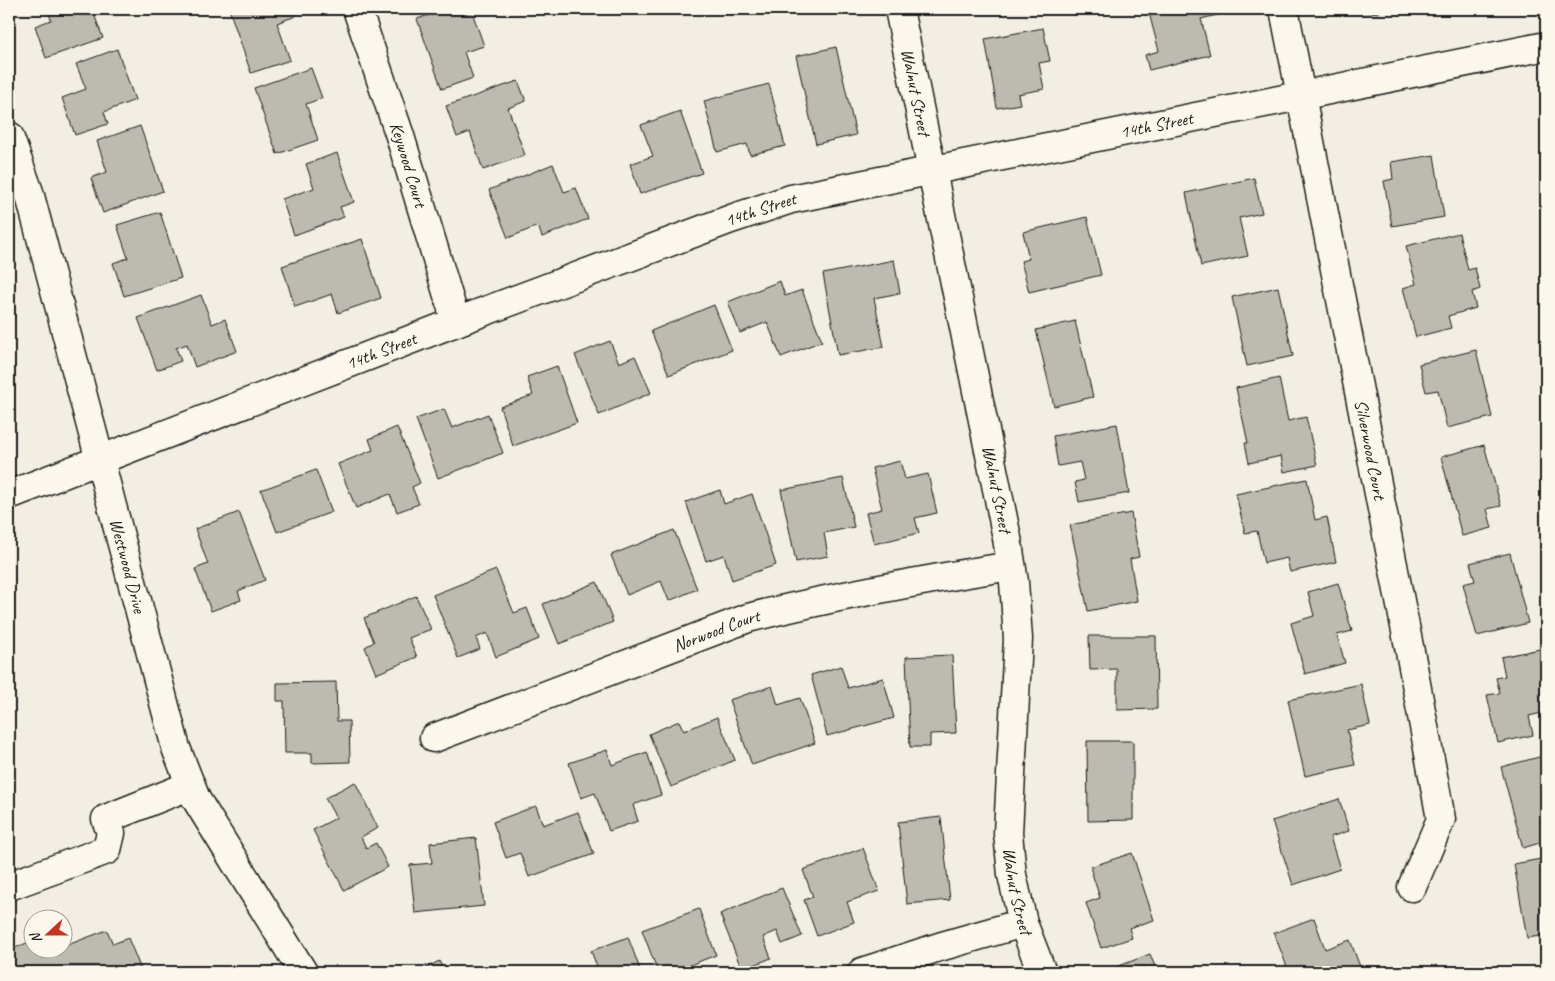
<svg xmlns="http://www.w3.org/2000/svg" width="1555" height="981" font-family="Caveat,sans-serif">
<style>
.building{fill:#bdbab1;stroke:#1c1c1c}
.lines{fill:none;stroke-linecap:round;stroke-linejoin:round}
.minor-casing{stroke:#1c1c1c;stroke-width:31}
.minor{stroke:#fbf7ec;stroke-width:28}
.labels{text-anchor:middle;stroke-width:5;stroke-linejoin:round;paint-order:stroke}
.street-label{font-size:18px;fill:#1c1c1c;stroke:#fbf7ec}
</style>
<rect width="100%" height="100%" fill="#f2eee4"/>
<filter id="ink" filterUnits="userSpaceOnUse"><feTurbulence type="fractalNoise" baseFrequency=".02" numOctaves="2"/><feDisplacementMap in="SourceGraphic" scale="10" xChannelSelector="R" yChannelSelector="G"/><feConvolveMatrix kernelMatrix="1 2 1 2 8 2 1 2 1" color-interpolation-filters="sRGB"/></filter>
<g filter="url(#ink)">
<path class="building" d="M48,9H92L103,38L46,58L35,26L51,20Z
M229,9H294L296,16L277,23L290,60L251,73Z
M447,9H471L484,46L464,52L473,78L442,89L417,19Z
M1148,9H1219L1221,14L1201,19L1210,55L1149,70L1145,55L1159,51Z
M1344,9H1379V13L1344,11Z
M1043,28L1050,61L1039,63L1044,89L1018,94L1020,104L997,108L985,39Z
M836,47L856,135L816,144L796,56Z
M117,49L135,100L104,112L108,124L75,135L62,98L86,89L76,64Z
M311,68L322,98L306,104L318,140L277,154L254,88Z
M518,81L526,101L508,108L525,155L483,170L470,132L457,137L446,106Z
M769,84L785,146L750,155L747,144L717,152L704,101Z
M680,111L702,173L640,194L630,164L653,156L641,125Z
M140,126L163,191L103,213L91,178L107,172L97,141Z
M337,153L354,202L340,207L344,217L294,235L282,199L314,188L306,164Z
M1434,155L1444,217L1392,226L1384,181L1393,179L1391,162Z
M553,164L564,192L576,188L588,219L542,237L538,226L508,238L489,190Z
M1254,178L1262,213L1239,218L1248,256L1201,266L1186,193Z
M160,212L181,278L124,296L113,263L128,258L117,225Z
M1087,217L1101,275L1029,292L1021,261L1029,259L1023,232Z
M1459,233L1468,270L1475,268L1480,289L1472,292L1476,308L1448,316L1451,328L1416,337L1403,288L1416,284L1406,246Z
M362,239L381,298L338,313L332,294L295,307L282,266Z
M894,260L900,293L874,298L884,347L838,355L823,274Z
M780,281L785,296L802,290L822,341L781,357L767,322L740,333L728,302Z
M1278,287L1293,356L1247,366L1232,297Z
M201,295L212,324L225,319L237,351L195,367L187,344L176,348L181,361L157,370L138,318Z
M714,305L732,350L669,375L651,331Z
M1075,321L1093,397L1054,406L1036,330Z
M610,341L619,363L635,356L651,393L599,415L575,355Z
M1476,350L1492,417L1447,428L1438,390L1426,392L1419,364Z
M557,366L577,423L513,446L500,407L533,395L527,377Z
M1279,378L1288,421L1306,417L1317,465L1284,472L1281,456L1249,463L1245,443H1248L1236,388Z
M444,409L452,428L488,414L503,453L438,478L416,419Z
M1117,424L1129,493L1079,502L1075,482L1084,480L1080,462L1058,466L1053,436Z
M397,427L420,483L412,487L419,504L397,512L390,494L356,508L338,464L373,450L369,439Z
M1484,445L1501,506L1487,509L1492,528L1462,536L1441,457Z
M900,461L905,479L928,474L937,513L915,518L919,533L874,544L866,513L882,509L872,468Z
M316,470L332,512L277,532L261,490Z
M843,478L854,527L824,533L828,556L796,562L781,490Z
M1307,479L1315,520L1327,517L1336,562L1290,572L1287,558L1264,563L1257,531L1245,533L1236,494Z
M720,490L724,504L752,494L776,565L732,580L724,555L706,561L686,502Z
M239,512L265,580L238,591L241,600L211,611L195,569L208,564L195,529Z
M1131,513L1139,557L1130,559L1137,601L1088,611L1070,525Z
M674,530L697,589L669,601L661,581L627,595L611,555Z
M1510,553L1528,623L1477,636L1463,584L1475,581L1470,563Z
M496,570L514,613L527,608L539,639L496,657L487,633L476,638L480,649L458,658L433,595Z
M597,582L613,622L559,644L543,604Z
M1338,583L1352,631L1337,635L1345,663L1305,674L1291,623L1314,616L1308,592Z
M416,596L431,629L409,638L417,657L376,674L365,647L374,642L364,618Z
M1089,636H1156L1157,709L1117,710V669L1090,670Z
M1540,649L1546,677V712L1529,716L1533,735L1498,743L1487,695L1500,693L1496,678L1505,676L1501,657Z
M952,655L956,733L930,734V747H910L906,657Z
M841,666L848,688L883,678L894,718L827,736L811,675Z
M336,682L337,721H349L350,762L312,763V753H285L284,701H277V683Z
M1361,684L1370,725L1347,730L1355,765L1305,776L1288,700Z
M772,686L778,705L800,698L815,743L752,765L729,700Z
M717,717L735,760L671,787L649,734L679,721L684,731Z
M1087,741H1133V820L1088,821Z
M607,750L612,765L647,752L661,795L633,805L638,821L609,831L595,793L581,798L569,763Z
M1543,756L1546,769V841L1523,848L1501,767Z
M355,782L378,828L361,837L366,848L376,843L388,867L344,890L313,830L336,818L325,798Z
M1339,799L1349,831L1330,837L1340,869L1293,885L1272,821Z
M536,806L543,825L578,812L594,854L529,877L520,853L506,858L493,822Z
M941,817L950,900L907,904L898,822Z
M476,838L484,906L415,913L410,865L432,863L430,843Z
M863,848L879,891L847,902L854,922L817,936L804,900L813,897L803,870Z
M1132,853L1154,920L1129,928L1132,938L1101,948L1086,903L1100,898L1090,867Z
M1546,858V935L1527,938L1514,864Z
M782,888L802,936L782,944L777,931L763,937L771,958L742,970L720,914Z
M699,909L716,955L690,965L692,972H658L642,930Z
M1314,918L1325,949L1350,940L1362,972H1289L1274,933Z
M107,930L113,944L128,938L142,972H9V950L32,941V948H62V947Z
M628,937L641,972H599L591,951Z
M1150,954L1157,972H1109V970Z
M439,961L445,972H419Z"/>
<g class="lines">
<g class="minor-casing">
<g id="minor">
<path id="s1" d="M357,9L400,136L456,322"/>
<path id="s2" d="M899,9L1007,538L1014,582L1018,639L1008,833L1012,875L1023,923L1042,972"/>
<path id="s3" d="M1284,9L1413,667L1441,819L1412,887"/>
<path id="s4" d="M9,136L29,192L176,748L196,799L303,972"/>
<path id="s5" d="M9,495L456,322L731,219L791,199L1546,46"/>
<path id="s6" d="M434,738L748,618C834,596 923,580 1011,566"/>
<path d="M9,886L107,850L111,833L106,819L191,785"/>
<path d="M862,972L939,947L1023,923"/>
</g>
</g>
<use href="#minor" class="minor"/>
</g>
</g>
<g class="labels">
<g class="street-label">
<text dy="6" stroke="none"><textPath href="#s2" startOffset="85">Walnut Street</textPath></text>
<text dy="6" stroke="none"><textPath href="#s5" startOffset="1209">14th Street</textPath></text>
<text dy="6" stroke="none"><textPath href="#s1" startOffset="164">Keywood Court</textPath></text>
<text dy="6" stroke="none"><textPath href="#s5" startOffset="804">14th Street</textPath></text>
<text dy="6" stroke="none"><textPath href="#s5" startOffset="399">14th Street</textPath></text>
<text dy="6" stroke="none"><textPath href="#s3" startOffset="449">Silverwood Court</textPath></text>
<text dy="6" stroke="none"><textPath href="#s2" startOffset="490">Walnut Street</textPath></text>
<text dy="6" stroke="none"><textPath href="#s4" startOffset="446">Westwood Drive</textPath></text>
<text dy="6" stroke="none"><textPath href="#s6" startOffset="302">Norwood Court</textPath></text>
<text dy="6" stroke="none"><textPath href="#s2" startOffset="895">Walnut Street</textPath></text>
</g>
</g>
<rect width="1555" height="981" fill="none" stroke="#fbf7ec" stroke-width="30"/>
<rect x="15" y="15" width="1525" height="951" fill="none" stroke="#1c1c1c" stroke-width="2" filter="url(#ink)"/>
<g transform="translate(48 934) rotate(249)"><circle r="24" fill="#fbf7ec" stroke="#a29f99"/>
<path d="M0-4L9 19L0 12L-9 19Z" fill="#c8321e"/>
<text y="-8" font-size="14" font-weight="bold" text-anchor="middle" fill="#1c1c1c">N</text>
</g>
</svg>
